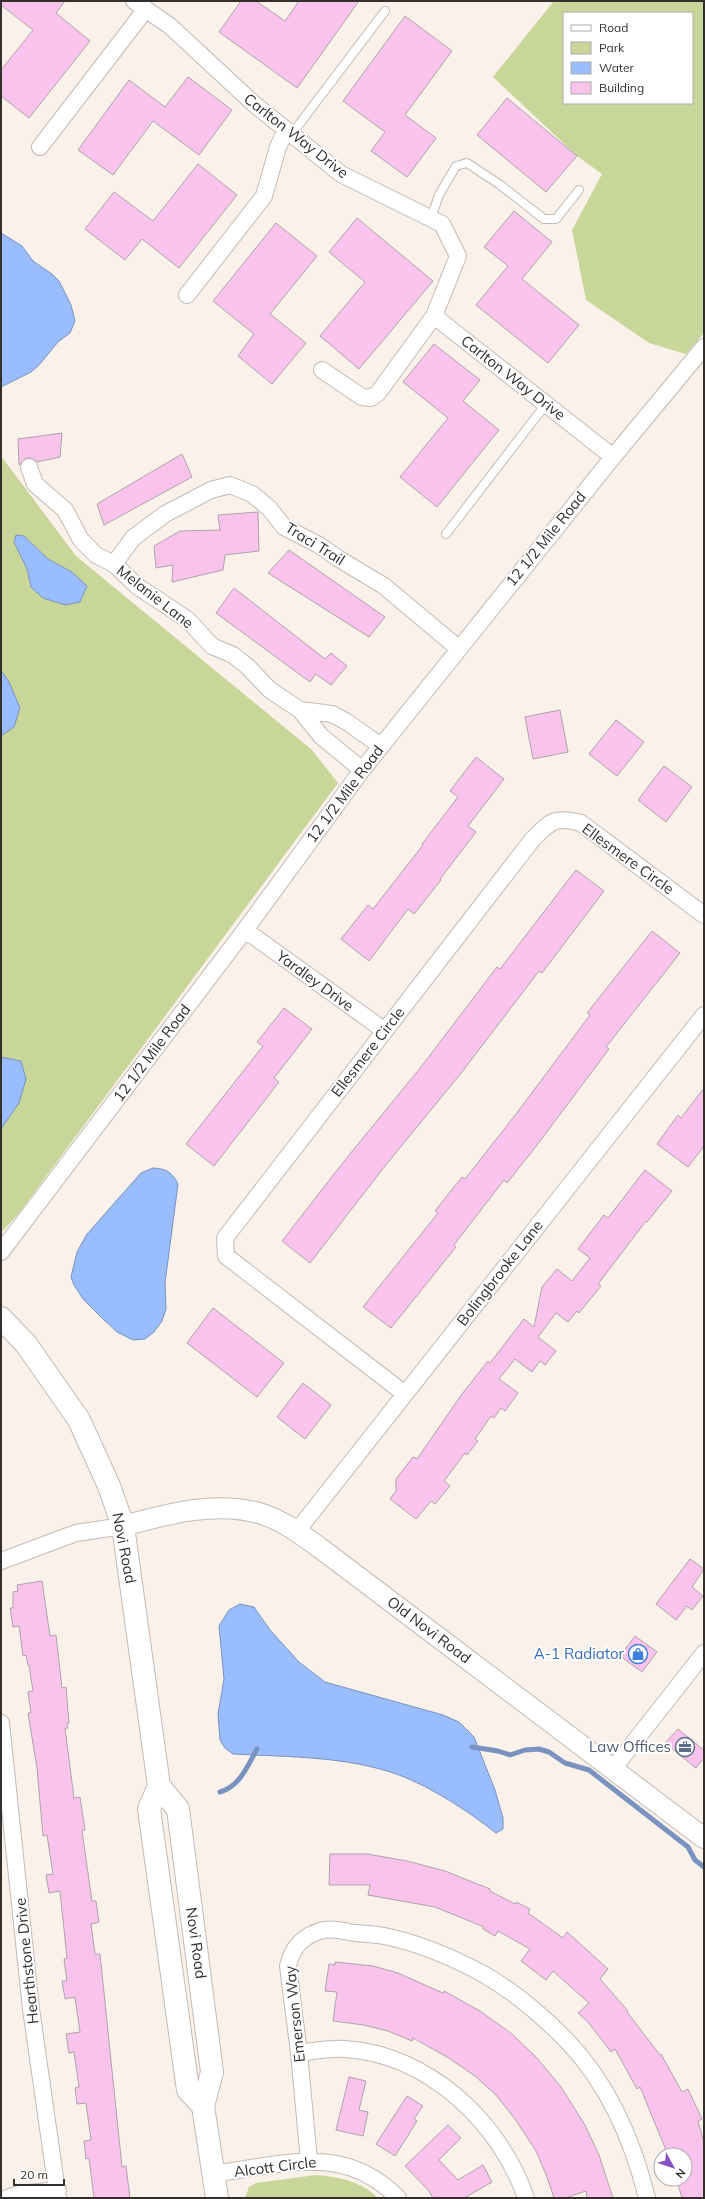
<svg xmlns="http://www.w3.org/2000/svg" width="705" height="2199" font-family="Mulish,sans-serif">
<style>
.green{fill:#c9d699;fill-rule:evenodd}
.water{fill:#99bdfe;stroke:#7a92bf}
.lines{fill:none;stroke-linecap:round;stroke-linejoin:round}
.stream{stroke:#7a92bf;stroke-width:5}
.building{fill:#fac3eb;stroke:#aca4aa}
.service-casing{stroke:#c3bab5;stroke-width:10}
.minor-casing{stroke:#c3bab5;stroke-width:18}
.tertiary-casing{stroke:#c3bab5;stroke-width:22}
.secondary-casing{stroke:#c3bab5;stroke-width:24}
.service{stroke:#fff;stroke-width:8}
.minor{stroke:#fff;stroke-width:16}
.tertiary{stroke:#fff;stroke-width:20}
.secondary{stroke:#fff;stroke-width:22}
.labels{text-anchor:middle;stroke-width:4;stroke-linejoin:round;paint-order:stroke}
.street-label{font-size:15px;fill:#332f2d;stroke:#fff}
.shop-label{font-size:15px;fill:#366cbe;stroke:#fff;text-anchor:end}
.service-label{font-size:15px;fill:#4e5e75;stroke:#fff;text-anchor:end}
</style>
<rect width="100%" height="100%" fill="#faf1eb"/>
<path class="green" d="M554,1H704V333L686,354L649,343L586,300L572,230L602,174L577,156L493,77ZM564,13H692V103H564Z
M1,456L76,556L312,750L338,783L19,1213L1,1233V1129L19,1103L21,1061L1,1057V736L14,727L9,682L1,670ZM24,536L48,559L72,572L31,587L27,569L17,549Z
M316,2175C339,2177 361,2181 378,2198H245L249,2187L256,2183Z"/>
<path class="water" d="M1,233L22,246L33,261L52,274L59,281L71,305L75,321L70,333L58,342L39,365L31,372L1,387Z
M16,535L24,536L48,559L72,572L87,586L80,602L65,605L43,598L31,587L27,569L14,542Z
M1,670L9,682L20,708L14,727L1,736Z
M1,1057L21,1061L26,1079L19,1103L1,1129Z
M153,1168C167,1169 172,1172 178,1184L165,1283L166,1309L162,1321L154,1332L145,1339L133,1340L117,1332L102,1318L83,1299L74,1285L71,1277L77,1252L87,1234L141,1173Z
M240,1604L254,1607L270,1630L299,1662L325,1682L443,1715L459,1722L474,1737L495,1790L503,1818V1829L496,1833C468,1811 433,1788 399,1775C347,1756 288,1757 233,1754L225,1748L220,1740L218,1714L224,1679L219,1626L229,1610Z"/>
<g class="lines">
<path class="stream" d="M472,1747L498,1751L510,1755L525,1750L539,1749L549,1752L565,1763L589,1770L688,1847L695,1860L704,1867
M220,1792C240,1786 247,1767 257,1749"/>
</g>
<path class="building" d="M1,1H65L56,13L90,41L29,118L1,96V70L33,30L1,5Z
M241,1H256L285,21L299,1H359L297,88L219,32Z
M405,16L452,51L405,115L436,138L407,177L371,151L385,132L343,101Z
M188,77L232,110L199,155L153,121L113,175L78,150L129,80L165,107Z
M507,98L577,156L546,192L477,135Z
M198,164L237,195L179,268L142,239L125,260L85,229L114,192L153,221Z
M514,211L552,242L522,279L579,325L548,363L476,305L508,266L484,247Z
M357,218L433,281L359,369L320,336L365,282L329,252Z
M276,223L317,256L270,314L306,343L272,384L238,356L254,334L213,301Z
M434,344L480,380L463,401L499,430L437,507L400,477L448,418L403,382Z
M62,433L60,457L37,462L31,458H26L19,465L18,439Z
M182,454L192,477L104,525L97,504Z
M258,512L259,551L225,555L223,570L172,582L173,565L156,568L154,546L180,531L220,530L218,515Z
M289,550L385,617L369,637L268,573Z
M234,588L325,659L331,653L347,666L331,685L316,674L310,682L216,613Z
M560,710L568,752L533,759L525,717Z
M616,720L644,742L617,776L589,754Z
M476,757L504,779L468,826L476,832L440,879L441,880L414,914L408,909L369,961L341,939L368,905L373,909L423,845L422,844L458,797L450,791Z
M664,766L692,787L666,822L638,800Z
M576,870L604,891L542,973L539,971L462,1072L385,1166L310,1263L282,1241L345,1160L421,1067L497,967L500,969Z
M652,931L680,953L606,1047L609,1049L534,1149L507,1183L504,1180L454,1245L456,1247L391,1328L363,1307L438,1213L435,1211L462,1177L465,1179L516,1114L590,1015L587,1013Z
M284,1008L312,1029L274,1078L279,1082L214,1166L186,1144L263,1046L257,1042Z
M704,1088V1146L688,1167L657,1144L678,1115L681,1118Z
M645,1170L672,1191L647,1222L646,1221L598,1284L601,1286L579,1313L577,1311L568,1322L556,1313L538,1337L556,1351L545,1365L540,1361L532,1372L515,1359L499,1379L518,1393L505,1411L501,1408L494,1418L491,1416L475,1439L478,1441L467,1455L465,1453L444,1481L450,1486L435,1504L431,1501L416,1519L390,1499L396,1491V1479L413,1457L417,1459L462,1394L488,1361L490,1363L524,1319L534,1327L542,1287L557,1269L572,1281L590,1258L578,1249L604,1215L608,1218Z
M213,1308L284,1363L257,1397L187,1343Z
M303,1383L331,1405L305,1439L277,1417Z
M690,1559L704,1569L692,1587L703,1596L692,1610L687,1606L676,1620L656,1604Z
M42,1581L50,1636L56,1635L62,1688L66,1687L69,1723H67L68,1728H65L74,1798L80,1797L85,1830L82,1831L92,1901H96L99,1922L91,1924L95,1954H100L122,2167L126,2166L130,2198H94L89,2158L86,2159L84,2141L91,2140L86,2103L77,2104L75,2088L79,2087L74,2052L69,2053L66,2034L80,2032L75,1997L65,1999L62,1981H67L64,1959L67,1958L60,1891L49,1893L46,1875L53,1874L47,1835L43,1836L37,1768L28,1713H31L28,1692L33,1691L29,1665H28L26,1655L23,1656L19,1626L13,1627L10,1608H13V1592L18,1591L17,1585Z
M635,1636L657,1652L642,1672L620,1656Z
M678,1729L704,1750V1758L696,1768L665,1743Z
M330,1854H367L407,1861L445,1871L490,1889V1891L515,1904L516,1902L530,1909L528,1913L563,1938L567,1932L608,1969L600,1979L628,2011L627,2012L660,2055L661,2054L682,2092L688,2089L702,2119L698,2121L704,2142V2198H682L677,2181L685,2179V2155H668L640,2087L637,2089L615,2049L611,2052L588,2022L578,2013L589,2003L553,1971L546,1980L521,1961L530,1949L498,1931L495,1936L483,1929L484,1927L435,1907L368,1895L370,1885H329Z
M335,1962L373,1966L398,1973L443,1993L444,1991L480,2011L512,2034L537,2058L561,2087L585,2125L599,2155L613,2198H587L586,2191L565,2198H554L547,2177L536,2151L515,2119L496,2095L475,2076L447,2057L413,2038L412,2041L388,2031L364,2025L333,2021L337,1992L325,1991L329,1964L335,1965Z
M349,2077L366,2081L359,2110L368,2112L363,2136L336,2130Z
M407,2096L423,2106L414,2119L417,2121L395,2156L376,2144Z
M448,2125L461,2138L439,2160L458,2180L483,2165L492,2182L464,2198H433L429,2191L405,2166Z"/>
<g class="lines">
<g class="service-casing">
<path id="service" d="M291,135L385,11
M431,218L439,195L456,166L467,163L499,184L544,219H556L579,190
M446,534L546,404"/>
</g>
<g class="minor-casing">
<path id="minor" d="M134,1L170,26L254,104L341,174L442,224L458,256L434,316L613,457
M40,147L146,9
M187,295L264,196L278,147L286,130
M322,370L362,397L371,398L378,393L434,316
M29,467L35,484L65,510L81,540L96,555L114,564L137,586L188,620L212,646L233,655L247,666L270,690L300,710L321,736L362,770
M114,564L133,538L165,514L211,490L230,485L252,494L269,508L284,527L319,545L339,559L384,586L458,648
M300,710L332,714L347,722L381,746
M245,930L385,1031
M1,1252L245,930L362,770L613,457L704,347
M405,1394L226,1256L225,1238L532,840C551,821 554,816 581,823L704,915
M297,1531L704,1015
M1,1561L76,1533L123,1526
M1,1723L31,2009L58,2198
M613,1769L704,1653
M299,2053C314,2051 329,2048 345,2049C428,2054 500,2122 526,2198
M309,2161L299,2053L288,1966C292,1947 305,1934 324,1930C334,1928 344,1931 354,1933C364,1934 374,1934 384,1936C419,1943 454,1958 485,1975C516,1993 544,2017 569,2043C610,2087 633,2141 647,2198
M213,2174C281,2165 344,2142 398,2198
M7,2198L19,2194L58,2190"/>
</g>
<g class="tertiary-casing">
<path id="tertiary" d="M123,1526C167,1514 217,1500 262,1514C284,1521 302,1535 320,1548L704,1838"/>
</g>
<g class="secondary-casing">
<path id="secondary" d="M1,1318L26,1344L79,1420L109,1486L123,1526L159,1786L149,1809L188,2090L203,2106
M159,1786L178,1809L212,2072L203,2106L217,2198"/>
</g>
<use href="#service" class="service"/>
<use href="#minor" class="minor"/>
<use href="#tertiary" class="tertiary"/>
<use href="#secondary" class="secondary"/>
</g>
<defs>
<g id="shop-ring" transform="scale(1)"><circle r="9.5" fill="#fff" stroke="#3f7fe0" stroke-width="1.5"/><path d="M-5-2.5h2.3a2.7 3.5 0 0 1 5.4 0H5L5.5 6h-11ZM-1.5-2.5h3a1.5 2.3 0 0 0-3 0Z" fill="#3f7fe0"/></g>
<g id="office-ring" transform="scale(1)"><circle r="9.5" fill="#fff" stroke="#5c6f8a" stroke-width="1.5"/><path d="M-6-3h4V-5.5h4V-3h4V5H-6ZM-1-4.5V-3h2v-1.5ZM-6 0V1H6V0Z" fill="#5c6f8a"/></g>
</defs>
<g fill-rule="evenodd">
<use href="#shop-ring" x="638" y="1654"/>
<use href="#office-ring" x="685" y="1747"/>
</g>
<g class="labels">
<g class="street-label">
<text transform="translate(296 136) rotate(38)" y="5">Carlton Way Drive</text>
<text transform="translate(513 378) rotate(38)" y="5">Carlton Way Drive</text>
<text transform="translate(546 539) rotate(-51)" y="5">12 1/2 Mile Road</text>
<text transform="translate(315 544) rotate(32)" y="5">Traci Trail</text>
<text transform="translate(155 597) rotate(38)" y="5">Melanie Lane</text>
<text transform="translate(345 794) rotate(-53)" y="5">12 1/2 Mile Road</text>
<text transform="translate(628 859) rotate(36)" y="5">Ellesmere Circle</text>
<text transform="translate(315 981) rotate(36)" y="5">Yardley Drive</text>
<text transform="translate(368 1052) rotate(-52)" y="5">Ellesmere Circle</text>
<text transform="translate(152 1053) rotate(-53)" y="5">12 1/2 Mile Road</text>
<text transform="translate(500 1273) rotate(-52)" y="5">Bolingbrooke Lane</text>
<text transform="translate(124 1548) rotate(79)" y="5">Novi Road</text>
<text transform="translate(429 1630) rotate(37)" y="5">Old Novi Road</text>
<text transform="translate(196 1943) rotate(82)" y="5">Novi Road</text>
<text transform="translate(27 1961) rotate(-96)" y="5">Hearthstone Drive</text>
<text transform="translate(295 2014) rotate(-96)" y="5">Emerson Way</text>
<text transform="translate(275 2167) rotate(-7)" y="5">Alcott Circle</text>
</g>
<g class="shop-label">
<text x="624" y="1659">A-1 Radiator</text>
</g>
<g class="service-label">
<text x="671" y="1752">Law Offices</text>
</g>
</g>
<rect width="705" height="2199" fill="none" stroke="#332f2d" stroke-width="4"/>
<rect x="563" y="12" width="130" height="92" fill="#ffffff" stroke="#adacab"/>
<rect x="571" y="25" width="20" height="6" fill="#ffffff" stroke="#adacab"/>
<text x="599" y="32" font-size="12" fill="#332f2d">Road</text>
<rect x="571" y="42" width="20" height="12" fill="#c9d699" stroke="#adacab"/>
<text x="599" y="52" font-size="12" fill="#332f2d">Park</text>
<rect x="571" y="62" width="20" height="12" fill="#99bdfe" stroke="#adacab"/>
<text x="599" y="72" font-size="12" fill="#332f2d">Water</text>
<rect x="571" y="82" width="20" height="12" fill="#fac3eb" stroke="#adacab"/>
<text x="599" y="92" font-size="12" fill="#332f2d">Building</text>
<g transform="translate(673 2167) rotate(130)"><circle r="19" fill="#ffffff" stroke="#adacab"/>
<path d="M0-3L7 15L0 10L-7 15Z" fill="#874fc6"/>
<text y="-6" font-size="11" font-weight="bold" text-anchor="middle" fill="#332f2d">N</text>
</g>
<path d="M14 2179v6h50v-6" fill="none" stroke="#332f2d" stroke-width="2"/>
<text x="20" y="2179" font-size="12" fill="#332f2d" stroke="#ffffff" stroke-width="3" paint-order="stroke">20 m</text>
</svg>
